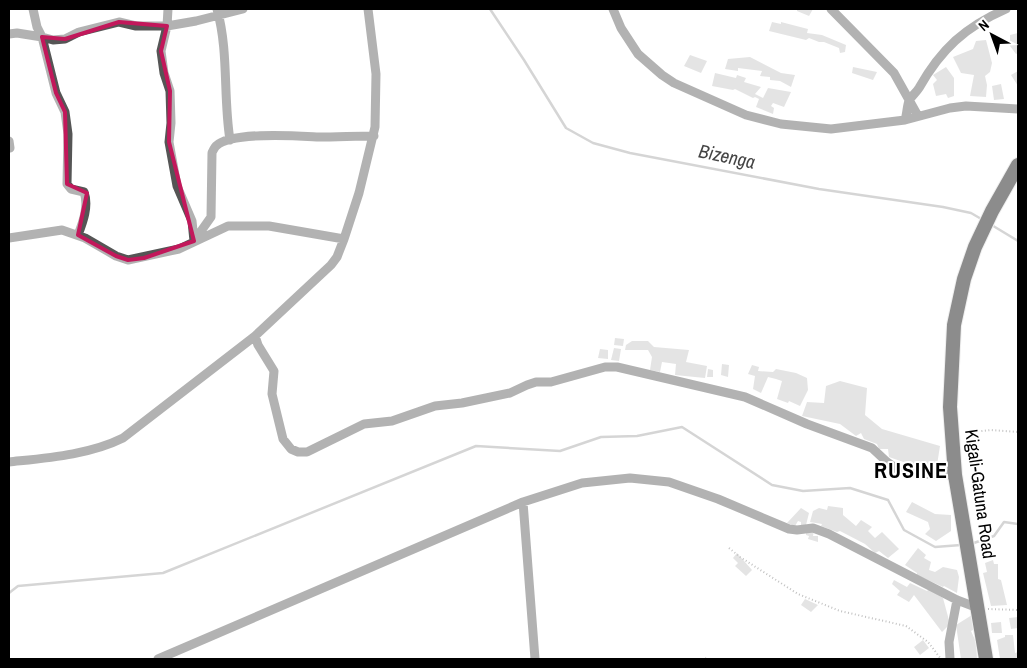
<svg xmlns="http://www.w3.org/2000/svg" width="1027" height="668" font-family="'Archivo Narrow',sans-serif">
<style>
.lines{fill:none;stroke-linecap:round;stroke-linejoin:round}
.stream{stroke:#a3a3a3;stroke-width:2.5}
.building{fill:#c4c4c4}
.trunk-casing{stroke:#dbdbdb;stroke-width:16}
.path{stroke:#777;stroke-width:2;stroke-dasharray:1 2.5;stroke-linecap:butt}
.minor{stroke:#555;stroke-width:9}
.trunk{stroke:#000;stroke-width:14}
.marked{fill:none;stroke:#c2185b;stroke-width:4;stroke-linejoin:round}
.labels{text-anchor:middle;stroke-width:4;stroke-linejoin:round;paint-order:stroke}
.street-label{font-size:18px;fill:#000;stroke:#fff}
.water-label{font-size:19px;font-style:italic;fill:#444;stroke:#fff}
.district-label{font-size:22px;font-weight:bold;letter-spacing:1px;fill:#000;stroke:#fff}
</style>
<rect width="100%" height="100%" fill="#fff"/>
<g class="lines">
<path class="stream" d="M490,9L524,60L566,128L593,143L630,153L819,189L943,207L971,213L983,220
M990,224L1018,241
M971,544L994,536L1004,522L1018,524
M9,593L18,586L163,573L476,446L560,451L601,437L637,436L682,427L772,485L803,491L850,488L888,500L904,530L935,547L961,545"/>
</g>
<path class="building" d="M797,9H813L809,16L797,11Z
M772,22L781,24V22L808,29L807,33L822,35L846,45L845,52L840,53L839,48L824,42H819L809,38L806,40L769,31Z
M1018,33V53L1016,54L1010,46V35Z
M986,40L992,63L990,72L985,76L987,85L986,97L970,96L974,75L961,73L953,57L973,49L976,41Z
M690,55L707,61L701,73L684,66Z
M750,57L781,73L795,75L791,87L780,81L770,80V77L760,76L762,71L738,68V71L725,69L728,59Z
M853,67L877,72L873,80L852,73Z
M946,67L954,78V96L948,98L946,94L936,96L933,84L937,80L933,75Z
M1018,71V86L1011,75Z
M715,73L736,78L737,75L746,78L744,82L761,87L755,94L763,98L768,88L791,92L784,107L773,103L771,106L774,108L773,114L756,107L759,99L755,97L753,98L735,89L733,90L712,86Z
M1001,84L1004,99L994,100L992,86Z
M615,338L624,339L623,346L614,345Z
M632,341H648L654,347L689,350L686,362L707,366L705,378L675,375L676,364L662,362L660,372L650,370L652,357L648,350H625L626,345Z
M614,348L621,349L619,361L611,360Z
M600,349L608,350V359L598,358Z
M722,364L729,365L728,377L721,375Z
M752,365L759,367L758,371L773,372L776,369L796,373L807,378L808,390L800,406L789,401L788,403L777,399L782,381L776,379L768,377L761,393L753,389L755,376L748,374Z
M708,369L713,370V377H707Z
M840,381L867,388L865,415L882,429L940,446L937,465L934,463L929,467L923,465L922,467L912,464L911,461L906,463L889,457L888,449H879L877,444L864,439L861,433L856,436L840,424L802,416L807,402L824,403L826,386Z
M912,502L935,514L951,515V531L936,541L925,534L930,529L928,522L906,512Z
M828,506L843,508V515L856,526L861,520L872,527L868,531L875,538L882,532L899,549L888,558L879,551L875,553L865,544L840,531L837,532L821,526L822,524L810,522L813,511L819,508L827,510Z
M801,508L809,513L806,525H801V522L798,521L795,526L787,523Z
M814,530L813,536H818V542L808,539L809,536L806,535V531Z
M918,548L926,555L924,558L931,562L929,570L935,572L943,567L957,570L959,577L957,593L944,586L943,587L917,575V573L905,565Z
M737,553L752,570L746,576L735,566L738,563L733,558Z
M993,560L994,564H998V579L1001,580L1007,605L991,606L983,573L987,572L985,563Z
M894,580L907,587L910,583L927,591L929,589L943,598L950,624L942,632L914,595L909,602L897,595L900,591L892,584Z
M805,599L818,605L811,612L801,605Z
M972,615L977,628L971,631L976,642L977,659H961L956,625Z
M1018,617V628L1011,629L1009,618Z
M1001,622L1002,633H992L991,623Z
M1005,635H1013L1015,653L1018,652V659H1000L997,640L1005,637Z
M923,640L929,648L920,655L914,647Z"/>
<g class="lines">
<g class="trunk-casing">
<path id="trunk" d="M986,659L955,475L950,407L954,325L964,279L975,247L992,211L1018,165"/>
</g>
<path class="path" d="M964,433L991,430L1018,432
M729,548L740,557L798,594L840,611L906,626L928,642L941,659
M988,609L1018,610
M705,658L706,659"/>
<path class="minor" d="M33,9L37,27L42,37L53,40L65,39L79,32L119,22L136,26H167L196,21L243,9
M168,9L167,26L161,51L164,73L170,91L171,123L169,142L177,186L192,221L194,241
M217,9C229,52 223,97 230,140
M613,9L621,28L638,54L662,75L674,83L746,115L781,124L831,129L905,120L950,108L966,106L1018,109
M831,9L894,73L918,116
M9,34L17,33L42,37L56,93L65,112L68,134L67,184L71,189L84,192C89,206 83,222 78,235
M905,120C907,114 907,106 909,101C911,96 916,93 919,88C941,49 965,27 1006,9
M9,141L10,148
M9,238L62,230L85,238L116,256L128,260L179,249L228,226H269L344,239L337,257L331,265L255,336L258,345L274,371L272,394L283,439L291,449L298,452H307L364,424L392,421L435,406L462,403L510,393L527,385L536,382H551L605,367H617L745,397L807,424L872,448L887,462L900,471L926,474L955,475
M344,239L359,193L375,127L376,74L368,9
M194,241L211,217L212,153C212,152 215,147 216,146C231,131 298,136 319,137C337,137 356,136 374,136
M9,462C46,458 89,455 123,438L255,336
M523,502L535,659
M158,659L523,502L582,483L630,478L669,482L718,499L789,529L797,530L813,528L829,534L957,600L978,608
M950,659L949,642L957,600"/>
<use href="#trunk" class="trunk"/>
</g>
<path d="M0 0H1027V668H0ZM119,22L167,26L161,51L170,91L169,142L194,241L144,258L128,260L116,256L78,235L87,193L67,184L65,112L56,93L42,37L65,39Z" fill="#fff" fill-opacity=".55" fill-rule="evenodd"/>
<path class="marked" d="M119,22L167,26L161,51L170,91L169,142L194,241L144,258L128,260L116,256L78,235L87,193L67,184L65,112L56,93L42,37L65,39Z"/>
<g class="labels">
<g class="street-label">
<text transform="translate(980 494) rotate(82)" y="6">Kigali-Gatuna Road</text>
</g>
<g class="water-label">
<text transform="translate(727 156) rotate(12)" y="7">Bizenga</text>
</g>
<g class="district-label">
<text x="911" y="478">RUSINE</text>
</g>
</g>
<rect width="1027" height="668" fill="none" stroke="#000000" stroke-width="20"/>
<g transform="translate(992 35) rotate(319)" stroke="#ffffff" stroke-width="4" paint-order="stroke">
<path d="M0-4L9 19L0 12L-9 19Z" fill="#000000"/>
<text y="-8" font-size="14" font-weight="bold" text-anchor="middle" fill="#000000">N</text>
</g>
</svg>
